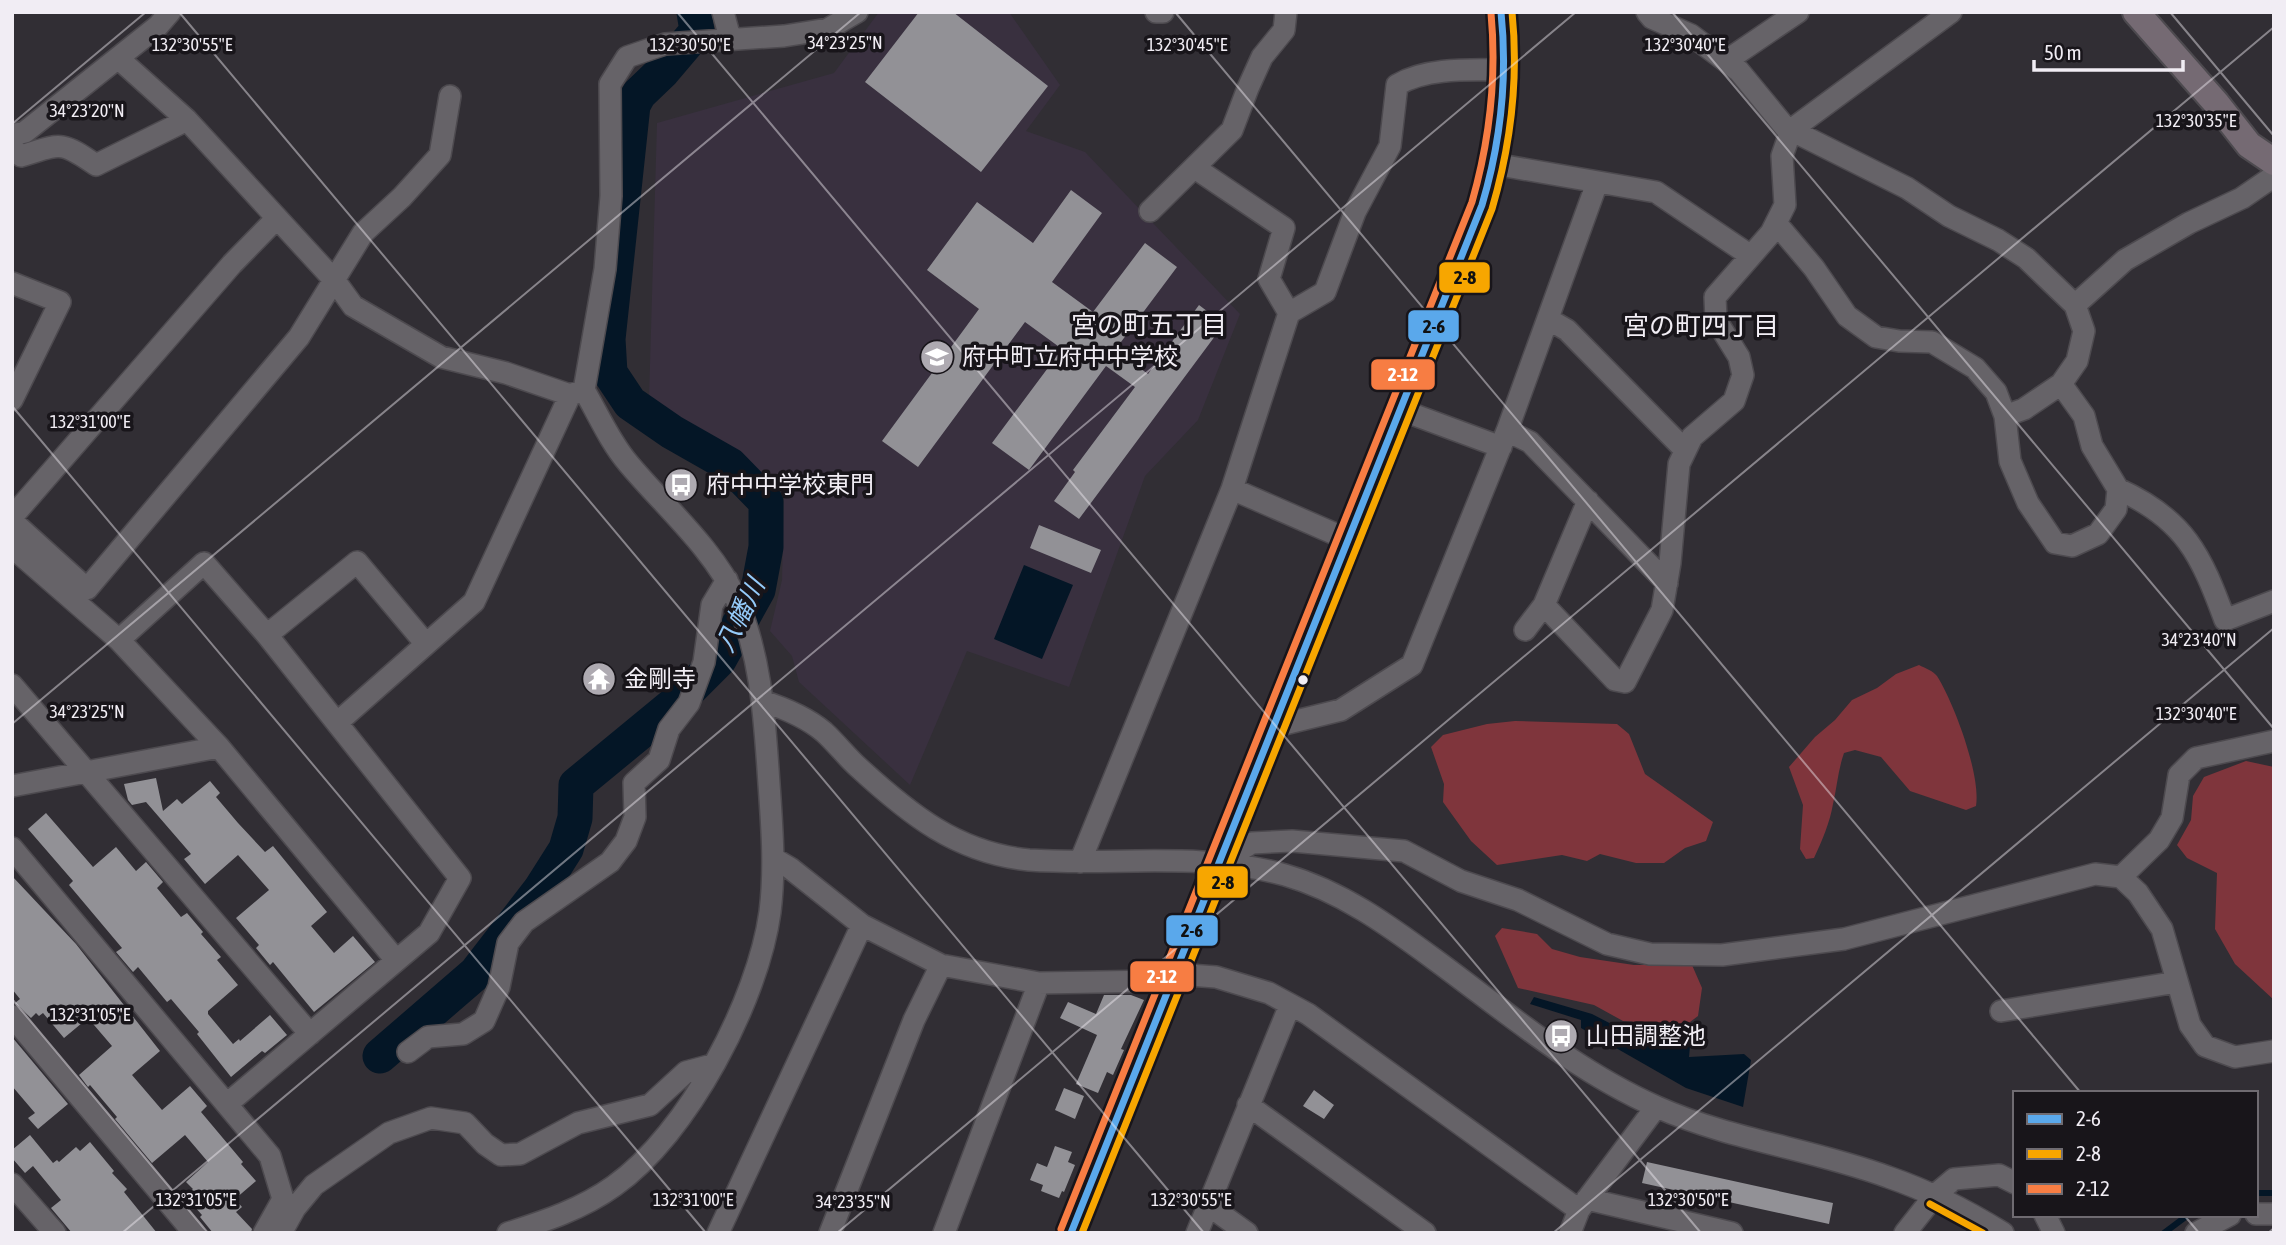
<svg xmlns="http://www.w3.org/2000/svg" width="2286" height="1245" font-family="'Asap Condensed','Noto Sans JP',sans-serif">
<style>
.built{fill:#39303f}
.forest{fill:#7f353c}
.water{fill:#041626}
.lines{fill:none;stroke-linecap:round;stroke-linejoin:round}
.stream{stroke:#041626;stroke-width:6}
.river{stroke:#041626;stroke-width:35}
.building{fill:#929196}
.minor-casing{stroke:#4d4a4f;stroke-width:24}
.major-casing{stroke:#4d4a4f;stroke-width:30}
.minor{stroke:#666368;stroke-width:21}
.major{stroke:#756a73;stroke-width:26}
.bus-1-casing{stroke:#18151a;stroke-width:12}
.bus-2-casing{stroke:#18151a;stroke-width:12}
.bus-3-casing{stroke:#18151a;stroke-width:12}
.bus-1{stroke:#5aa8eb;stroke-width:7}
.bus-2{stroke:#f7a600;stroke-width:7}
.bus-3{stroke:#f77d43;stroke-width:7}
.ticks{fill:none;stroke:#f1edf4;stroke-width:2;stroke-opacity:0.45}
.bus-dot{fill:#f1edf4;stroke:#18151a;stroke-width:2.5}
.labels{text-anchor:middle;stroke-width:7;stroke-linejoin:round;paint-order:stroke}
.poi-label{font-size:24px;fill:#f1edf4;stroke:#18151a;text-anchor:start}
.neighbourhood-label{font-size:26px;fill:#f1edf4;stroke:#18151a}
.water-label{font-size:26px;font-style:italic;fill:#95cbfa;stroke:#18151a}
.ticks-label{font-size:18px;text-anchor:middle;fill:#f1edf4;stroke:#18151a;stroke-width:7;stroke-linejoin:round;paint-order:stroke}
.line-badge{stroke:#18151a;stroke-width:2.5}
.badge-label{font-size:19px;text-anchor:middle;font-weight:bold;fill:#fff}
.pale-badge-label{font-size:19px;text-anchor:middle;font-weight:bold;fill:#111}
</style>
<rect width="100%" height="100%" fill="#312e34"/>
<path class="built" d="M879,12H1009L1060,85L1026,131L1085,152L1240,314L1198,420L1145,476L1069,687L967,651L910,785L799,682L792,656L770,631L782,580L784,494L722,443L649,399L657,123L834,73Z"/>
<path class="forest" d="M1919,665C1925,668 1933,671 1937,676C1954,703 1981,775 1976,806L1966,810L1910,791L1881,757L1855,750L1844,753C1838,770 1837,787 1833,804C1830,822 1822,841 1814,858L1806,859L1800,849L1803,805L1789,767L1815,737L1835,720L1852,700L1877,688L1896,674Z
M1515,721L1617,724L1629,734L1645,774L1713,822L1706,841L1685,848L1664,863H1636L1600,854L1587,861L1562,855L1497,865L1471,841L1443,802L1444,784L1431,747L1443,735L1487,724Z
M2246,761L2274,767V1000L2235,964L2215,929L2217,873L2187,858L2177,845L2191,820L2193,796L2204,777Z
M1502,928L1537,934L1552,949L1580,957L1634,965H1692L1702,988L1698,1016L1686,1025L1623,1021L1594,1005L1518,988L1495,936Z"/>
<path class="water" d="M1024,565L1073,585L1042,659L994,639Z
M1534,997L1592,1014L1621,1029L1691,1035L1689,1057L1744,1054L1751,1060L1743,1107L1686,1088L1581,1028V1020L1530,1004Z"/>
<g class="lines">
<path class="stream" d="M2256,1193H2274
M2164,1233L2188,1215"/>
<path class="river" d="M380,1056L476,973L540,890L566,849L575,818L576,785L678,701L719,660L758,590L766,547V502L730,465L672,432L630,403L610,373L608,339L633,105L639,94L663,71L697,31L694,12"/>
</g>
<path class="building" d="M919,12H953L1048,86L981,172L865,82Z
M1071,190L1102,213L1052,282L1093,312L1145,243L1177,267L1115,350L1148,374L1199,305L1224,324L1079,519L1054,501L1075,472L1073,470L1135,387L1106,366L1029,470L992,443L1062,349L1025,322L918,467L882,441L979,309L927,270L977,202L1033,243Z
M1039,525L1101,550L1091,573L1030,548Z
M156,778L163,811L177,799L182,804L210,781L220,793L216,797L238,823L265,852L273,846L327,912L311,926L334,953L353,936L375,962L314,1012L273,962L270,965L256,948L259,945L236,918L269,890L238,855L205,884L184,859L191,854L146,802L132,805L128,800L124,784Z
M46,813L93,867L116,847L136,871L146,862L163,882L157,888L181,917L187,913L203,932L201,934L221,957L217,960L238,985L208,1011V1014L233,1044L239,1039L240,1041L270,1015L287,1035L265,1053L262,1051L231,1077L197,1034L199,1032L171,999L167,1002L138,967L133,972L116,952L122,948L69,885L73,881L28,829Z
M12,876L76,944L160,1051L132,1075L162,1110L190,1086L207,1106L201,1112L243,1162L241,1164L256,1181L235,1199L242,1207L236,1212L252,1229L251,1233H213L200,1217L202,1215L185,1196L193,1189L186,1182L208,1162L185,1135L152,1163L115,1119L117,1117L90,1085L88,1087L79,1075L112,1046L88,1018L64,1038L43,1013L39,1016L36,1013L31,1018L15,1003L20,999L12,989Z
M1104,995H1131L1144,1000L1121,1049L1124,1050L1113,1075L1107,1072L1098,1093L1076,1084L1097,1035L1060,1018L1068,1002L1096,1014Z
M12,1037L68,1104L38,1129L28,1118L35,1113L12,1086Z
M1064,1088L1084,1096L1075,1119L1055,1110Z
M1314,1090L1334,1105L1324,1119L1303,1106Z
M30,1135L53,1163L57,1160L59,1162L76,1147L80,1151L90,1142L114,1171L112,1173L127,1189L124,1192L157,1233H72L51,1208L61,1200L33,1166L25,1173L12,1158V1150Z
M1055,1146L1072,1152L1068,1162L1075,1165L1064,1192L1062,1191L1059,1198L1041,1191L1043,1185L1030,1180L1037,1163L1047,1167Z
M1647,1162L1833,1203L1829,1224L1642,1183Z"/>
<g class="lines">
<g class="minor-casing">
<path id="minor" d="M723,12L730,38
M1156,12H1163
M1647,12L1652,18L1691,35L1739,71L1785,127L1907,188L1949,216L1998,240L2026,258L2075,305L2084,331L2077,361L2061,384L2024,409L2005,416
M118,58L187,120L335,281L353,306L441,357L506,373L570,395L584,390
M1726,61L1798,12
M12,135L25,132L158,26L170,12
M12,148L21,156C61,144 60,140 96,165L187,120
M1494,164L1656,192L1751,256
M1195,168L1284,228L1269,279L1289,313
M1150,211L1232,130L1248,88L1262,57L1284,30L1286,12
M1776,223L1814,268L1847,316L1876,337L1899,341L1932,342L1975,368L1996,392L2005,416L2010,461L2028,503L2055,543L2072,546L2098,534L2116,509L2118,489L2092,446L2084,416L2061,384
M12,283L60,302L12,400
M2075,305L2125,260L2189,223L2242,198L2274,176
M1548,319L1567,330L1685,450
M1401,410L1501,447
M1507,431L1530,442L1667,583
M1232,489L1349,540
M2118,489C2185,519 2201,555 2225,620L2274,601
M12,517L232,264L277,218
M12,521L87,589L299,337L363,233L402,197L440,155L450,96
M12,547L119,640L219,747L396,960
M1544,605L1615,680L1625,682L1662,610L1670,563L1679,464L1692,437L1734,401L1743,375L1739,357L1716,320L1715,297L1771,233L1785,205L1782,156L1791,130L1951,12
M1525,630L1544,605L1588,501
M267,635L357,562L426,644
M119,640L204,563L267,635L460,878L429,933L227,1104
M12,685L310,1034
M762,701C784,708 806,717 824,732C836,743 846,756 858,767C909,814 957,853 1029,860C1114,866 1201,851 1285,875C1341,891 1388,925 1434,959C1505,1011 1575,1071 1657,1107C1731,1140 1812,1149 1888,1177C1929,1191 1966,1210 2003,1233
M338,722L474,602L570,395
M1276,726L1341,710L1412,665L1507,431L1597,183
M12,786L219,747
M12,848L270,1156L283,1199L264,1233
M773,858L790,868L862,925L941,965L1039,983L1158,981L1189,975L1216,977L1269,993L1308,1014L1579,1210
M1080,862L1232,489L1289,313L1325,292L1355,212L1390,146L1397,85C1427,67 1471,70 1505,70
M1220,862L1252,843L1292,841L1404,851L1461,881L1518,900L1607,944L1650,954L1722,955L1844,939L2095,874L2121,877L2138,893L2162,929L2190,1025L2205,1046L2235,1057L2274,1051
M2121,877L2159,840L2172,818L2179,775L2196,758L2274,741
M2001,1011L2177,982
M12,1016L194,1233
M408,1052L428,1037L463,1034L484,1021L499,987L508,943L524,922L610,862L626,841L635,817L634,783L659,760L669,729L689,703L704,662L712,605L727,580
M1248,1105L1425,1233
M12,1184L55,1233
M1587,1199L1732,1233
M1208,1205L1247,1233
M2256,1214H2274
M2045,1215L2054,1233
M281,1233L295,1208L314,1185L389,1133L431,1118L465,1123L485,1144L501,1155L520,1154L578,1123L650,1105L686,1072L712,1065
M508,1233C545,1221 582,1209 614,1186C688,1134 758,1000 770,912C776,864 771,816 768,769C764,711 760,653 736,599C715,550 662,504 628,463C610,442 598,414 584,390L605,269L611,196L610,84L627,57L665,44L784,36L828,29L857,12
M718,1233L862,925
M830,1233L914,1020L941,965
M944,1233L1039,983
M1197,1233L1290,1005
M1570,1233L1579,1210L1656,1107
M1905,1233L1935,1195L1954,1179L1999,1175L2015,1183
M2196,1233L2230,1215"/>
</g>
<g class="major-casing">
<path id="major" d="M2136,12L2216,103L2249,145L2274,162
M1071,1233L1482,205C1502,142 1510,78 1501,12"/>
</g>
<use href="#minor" class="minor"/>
<use href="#major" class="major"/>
<g class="bus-1-casing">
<path id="bus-1" d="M1071,1233L1482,205C1501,141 1508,79 1501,12"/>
</g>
<g class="bus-2-casing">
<path id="bus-2" d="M1930,1204L1983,1233
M1082,1233L1492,209C1511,144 1519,80 1512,12"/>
</g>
<g class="bus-3-casing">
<path id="bus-3" d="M1061,1229L1472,202C1490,139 1497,78 1491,13"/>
</g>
<use href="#bus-1" class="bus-1"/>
<use href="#bus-2" class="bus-2"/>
<use href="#bus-3" class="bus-3"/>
</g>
<path class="ticks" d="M179,12L1204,1233M677,12L1701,1233M1175,12L2081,1093M1672,12L2274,729M2170,12L2274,136M12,124L146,12M12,406L706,1233M12,724L861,12M12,999L208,1233M2184,1215L2199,1233M122,1233L1576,12M837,1233L2274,27M1553,1233L2274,628M2268,1233L2274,1228"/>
<defs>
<g id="school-disc" transform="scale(1.75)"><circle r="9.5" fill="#aeaab1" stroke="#18151a"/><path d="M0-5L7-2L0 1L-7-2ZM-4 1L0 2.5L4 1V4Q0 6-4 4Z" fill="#fff"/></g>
<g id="bus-disc" transform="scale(1.75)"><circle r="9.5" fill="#aeaab1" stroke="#18151a"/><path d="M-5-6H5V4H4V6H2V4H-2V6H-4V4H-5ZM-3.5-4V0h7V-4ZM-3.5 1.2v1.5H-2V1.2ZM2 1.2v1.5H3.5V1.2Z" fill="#fff"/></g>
<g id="temple-disc" transform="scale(1.75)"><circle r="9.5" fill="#aeaab1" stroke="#18151a"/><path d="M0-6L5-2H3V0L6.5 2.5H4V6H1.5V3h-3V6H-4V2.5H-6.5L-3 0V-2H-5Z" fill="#fff"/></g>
</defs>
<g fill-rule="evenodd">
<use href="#school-disc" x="937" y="357"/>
<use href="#bus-disc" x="681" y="485"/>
<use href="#temple-disc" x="599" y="679"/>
<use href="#bus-disc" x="1561" y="1036"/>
</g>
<circle class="bus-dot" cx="1303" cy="680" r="6"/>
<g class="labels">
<g class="poi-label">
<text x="962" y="365">府中町立府中中学校</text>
<text x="706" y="493">府中中学校東門</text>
<text x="624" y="687">金剛寺</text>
<text x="1586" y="1044">山田調整池</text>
</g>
<g class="neighbourhood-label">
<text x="1149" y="334">宮の町五丁目</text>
<text x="1701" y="335">宮の町四丁目</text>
</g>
<g class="water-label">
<text transform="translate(740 615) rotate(-64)" y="9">八幡川</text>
</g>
</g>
<g class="ticks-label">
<text x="845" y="49">34°23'25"N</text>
<text x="192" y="51">132°30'55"E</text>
<text x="690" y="51">132°30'50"E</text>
<text x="1187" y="51">132°30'45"E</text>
<text x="1685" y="51">132°30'40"E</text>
<text x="87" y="117">34°23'20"N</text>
<text x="2196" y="127">132°30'35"E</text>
<text x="90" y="428">132°31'00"E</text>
<text x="2199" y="646">34°23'40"N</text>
<text x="87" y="718">34°23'25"N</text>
<text x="2196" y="720">132°30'40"E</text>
<text x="90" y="1021">132°31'05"E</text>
<text x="196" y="1206">132°31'05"E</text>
<text x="693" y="1206">132°31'00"E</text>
<text x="1191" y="1206">132°30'55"E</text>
<text x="1688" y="1206">132°30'50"E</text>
<text x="853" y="1208">34°23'35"N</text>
</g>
<g class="line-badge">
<rect x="1438" y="261" width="53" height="33" rx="7" fill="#f7a600"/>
<rect x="1407" y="309" width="53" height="34" rx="7" fill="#5aa8eb"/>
<rect x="1370" y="358" width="66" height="33" rx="7" fill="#f77d43"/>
<rect x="1196" y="865" width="53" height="34" rx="7" fill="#f7a600"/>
<rect x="1165" y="914" width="54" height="33" rx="7" fill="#5aa8eb"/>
<rect x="1129" y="960" width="66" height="33" rx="7" fill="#f77d43"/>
</g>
<g class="badge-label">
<text x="1403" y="381">2-12</text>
<text x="1162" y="983">2-12</text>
</g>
<g class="pale-badge-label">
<text x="1465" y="284">2-8</text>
<text x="1434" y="333">2-6</text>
<text x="1223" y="889">2-8</text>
<text x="1192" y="937">2-6</text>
</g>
<rect width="2286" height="1245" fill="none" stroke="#f1edf4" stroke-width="28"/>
<rect x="2013" y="1091" width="245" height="126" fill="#18151a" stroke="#6f6b71" stroke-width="2"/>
<rect x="2027" y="1114" width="35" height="10" fill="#5aa8eb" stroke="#6f6b71" stroke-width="2"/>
<text x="2076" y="1126" font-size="21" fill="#f1edf4">2-6</text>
<rect x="2027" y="1149" width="35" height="10" fill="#f7a600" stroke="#6f6b71" stroke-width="2"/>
<text x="2076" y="1161" font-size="21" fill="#f1edf4">2-8</text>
<rect x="2027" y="1184" width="35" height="10" fill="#f77d43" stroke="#6f6b71" stroke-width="2"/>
<text x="2076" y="1196" font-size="21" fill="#f1edf4">2-12</text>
<path d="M2034 60v10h149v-10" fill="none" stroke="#f1edf4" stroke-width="3.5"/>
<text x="2044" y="60" font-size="21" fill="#f1edf4" stroke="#18151a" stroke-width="5" paint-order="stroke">50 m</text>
</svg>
